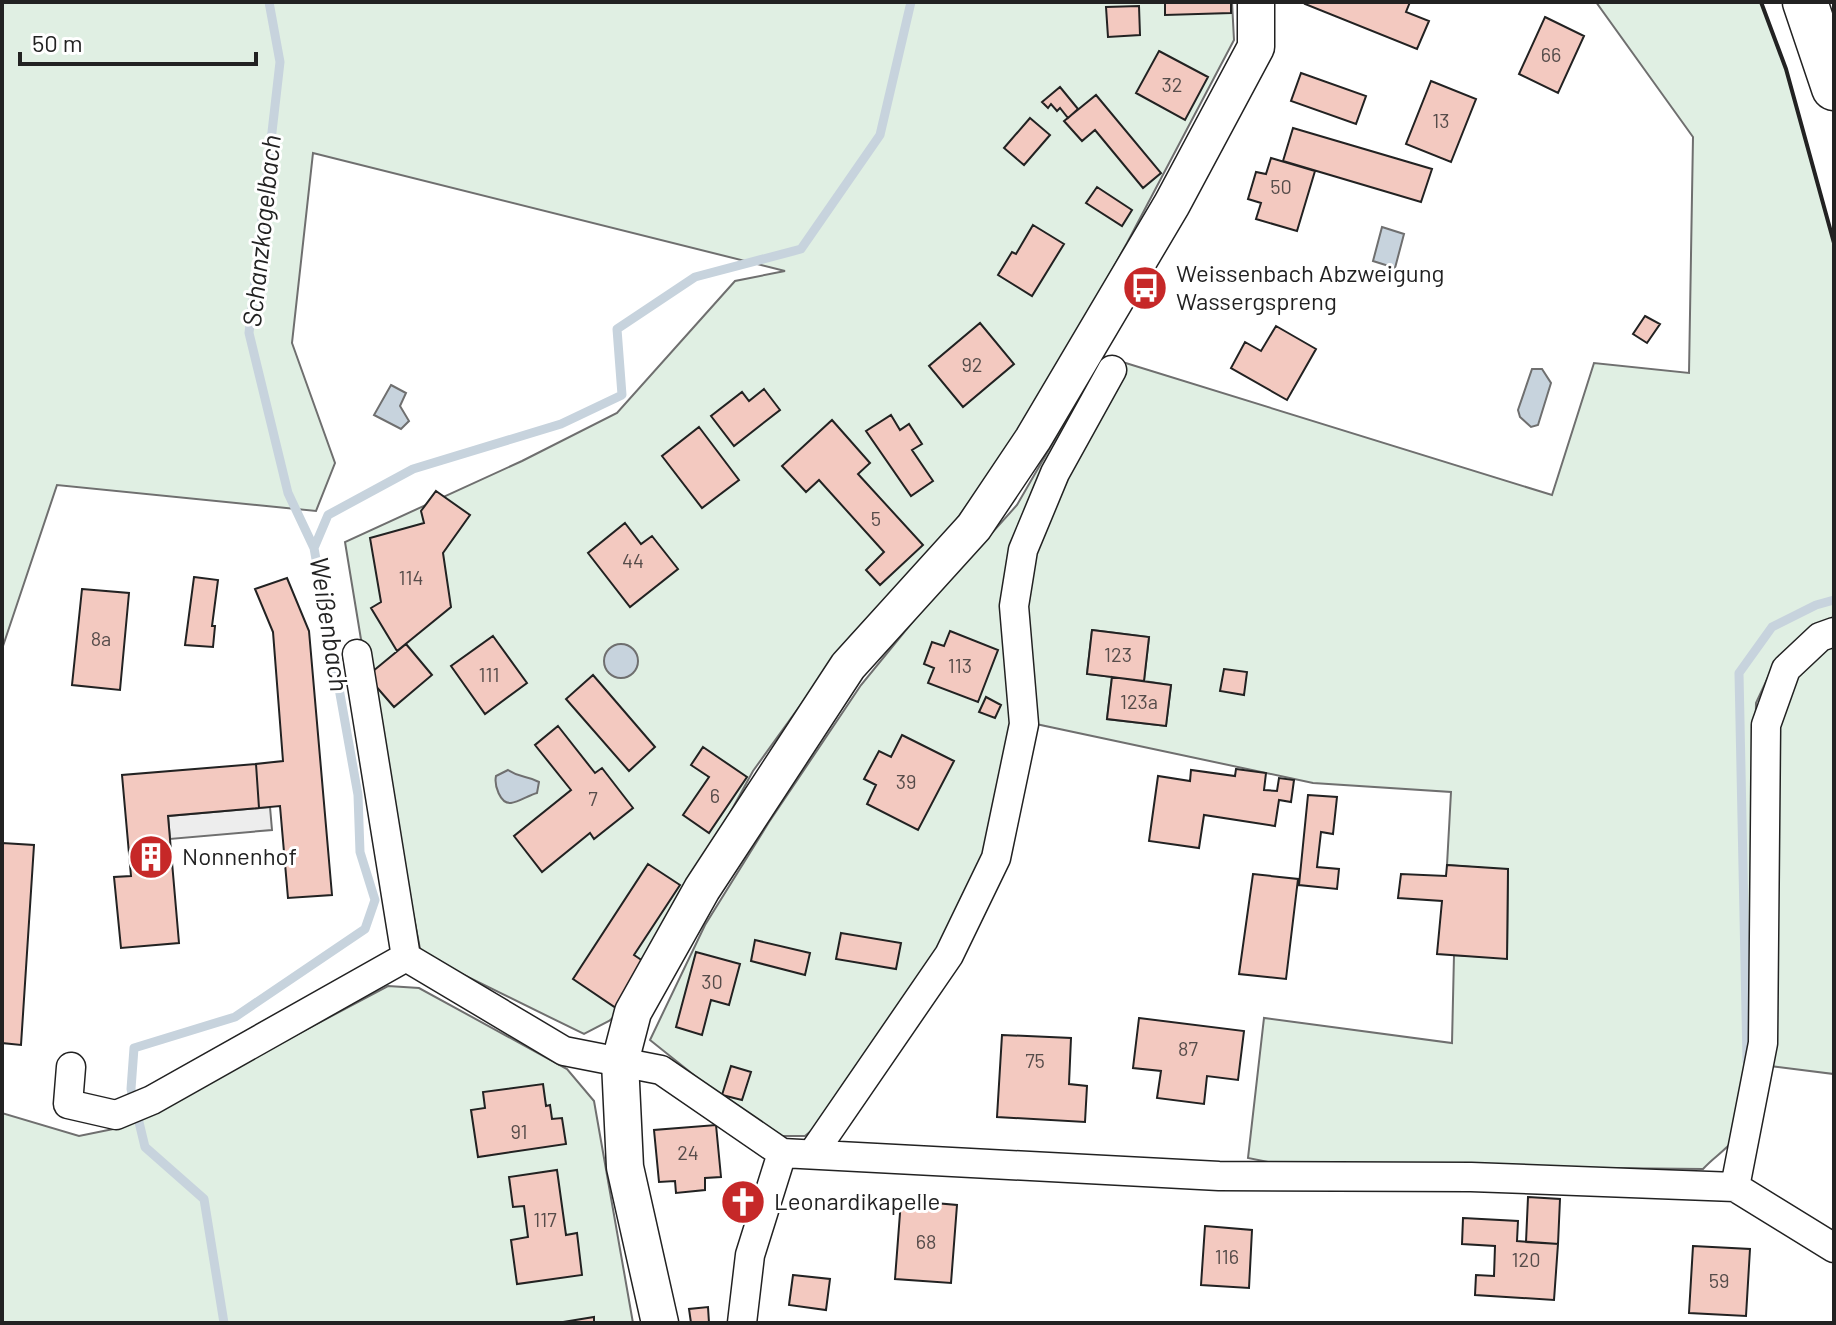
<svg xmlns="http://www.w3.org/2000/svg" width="1836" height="1325" font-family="Barlow,sans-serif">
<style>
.green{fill:#e0efe3;stroke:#6f6f6f;stroke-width:2;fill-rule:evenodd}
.parking{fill:#ededed;stroke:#6f6f6f;stroke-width:2}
.water{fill:#c7d3dd;stroke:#6f6f6f;stroke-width:2}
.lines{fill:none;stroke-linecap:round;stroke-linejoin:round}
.stream{stroke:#c7d3dd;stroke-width:9}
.building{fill:#f3c9c0;stroke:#222;stroke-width:2}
.minor-casing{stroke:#222;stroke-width:31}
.tertiary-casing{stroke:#222;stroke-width:39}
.motorway-casing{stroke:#222;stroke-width:47}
.minor{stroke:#fff;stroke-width:28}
.tertiary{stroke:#fff;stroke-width:36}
.motorway{stroke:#fff;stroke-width:44}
.wall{stroke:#222;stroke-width:4}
.labels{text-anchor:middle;stroke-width:6;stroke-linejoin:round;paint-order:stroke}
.number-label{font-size:20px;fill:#564c4a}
.poi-label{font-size:24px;fill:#222;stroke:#fff;text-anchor:start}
.water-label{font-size:26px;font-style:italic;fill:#222;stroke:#fff}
</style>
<rect width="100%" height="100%" fill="#fff"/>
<path class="green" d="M2,2H1232L1234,40L1127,243L1030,417L949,530L849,638L753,771L622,1010L609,1021L584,1034L421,954L367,676L345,542L522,461L617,413L735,281L785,271L313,153L292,343L335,463L316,511L57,485L2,649Z
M1596,2H1761L1786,69L1834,243V1074L1770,1066L1777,658L1756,703L1750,1086C1745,1106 1743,1133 1727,1147C1720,1154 1711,1160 1703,1169L1284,1165L1248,1158L1264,1018L1452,1043L1454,955L1507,958L1508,870L1447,865L1451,792L1313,783L1017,720L989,845L937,954L818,1125L805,1136H782L720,1096L650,1040L705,925L769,822L861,685L919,614L1017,505L1103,356L1552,495L1594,363L1689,373L1693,137ZM1092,630L1149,637L1144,681L1171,685L1166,726L1107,719L1112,677L1087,674Z
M388,986L419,988L567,1069L594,1101L633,1323H2V1113L79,1136L123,1127Z"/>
<path class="parking" d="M270,807L272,830L170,839L168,816Z"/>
<path class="water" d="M1382,227L1404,234L1395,268L1373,261Z
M1532,369H1542L1551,383L1538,425L1531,427L1520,417L1518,410Z
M391,385L406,393L400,406L409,421L401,429L374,415Z
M604 661a17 17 0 1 1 34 0a17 17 0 1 1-34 0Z
M508,770C522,779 526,775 539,782L537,793C529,795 519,802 511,803C500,804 494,785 496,776Z"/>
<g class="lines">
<path class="stream" d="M269,2L280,62L249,333L288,493L314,548
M1747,1061L1739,673L1772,627L1816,605L1834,600
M224,1323L204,1199L145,1147L131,1089L134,1048L235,1017L365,929L375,900L360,852L358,795L314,548L328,515L413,469L561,424L622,395L617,329L695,277L801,249L880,135L911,2"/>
</g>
<path class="building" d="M1165,2H1231V13L1165,15Z
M1306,2H1410L1406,12L1429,21L1417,49L1305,4Z
M1139,6L1140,35L1108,37L1106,7Z
M1545,17L1584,36L1558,93L1519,74Z
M1159,51L1208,77L1185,120L1136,93Z
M1301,73L1366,96L1356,124L1291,101Z
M1431,81L1476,99L1451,162L1406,144Z
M1060,87L1078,109L1068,118L1060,108L1057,111L1051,104L1048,108L1042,102Z
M1096,95L1161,173L1143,188L1095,130L1082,141L1064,121Z
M1030,118L1050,135L1024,165L1004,148Z
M1293,128L1432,169L1421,202L1283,161Z
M1271,158L1315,171L1297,231L1256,219L1261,203L1248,199L1256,172L1266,174Z
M1097,187L1132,210L1122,226L1086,203Z
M1033,225L1064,244L1032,296L998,275L1012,252L1016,254Z
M1645,316L1660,324L1647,343L1633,334Z
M980,323L1014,364L963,407L929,366Z
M1276,326L1316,349L1287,400L1231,368L1245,342L1261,351Z
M764,389L780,410L734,446L711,416L742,392L749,401Z
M891,415L900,430L909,424L922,444L912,450L933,481L911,496L866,431Z
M832,420L870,463L858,474L923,545L880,585L866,570L884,552L819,480L806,492L782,466Z
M699,427L739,480L702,508L662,456Z
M436,491L470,515L443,553L451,607L397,651L371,608L381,602L370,538L424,523L421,511Z
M625,523L641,544L652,536L678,569L630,607L588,553Z
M194,577L218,580L212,626H215L213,647L185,645Z
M287,578L309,631L332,895L288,898L280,806L259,808L256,764L283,761L273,632L255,589Z
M82,589L129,593L120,690L72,685Z
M1092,630L1149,637L1144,681L1087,674Z
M950,631L998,650L978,702L928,683L934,668L924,664L932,642L944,646Z
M493,636L527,683L485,714L451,666Z
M406,644L432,675L394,707L367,676Z
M1224,669L1247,672L1244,695L1220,691Z
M593,675L655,747L629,771L566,699Z
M1112,677L1171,685L1166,726L1107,719Z
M986,697L1001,705L995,718L979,712Z
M558,726L595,773L602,768L633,808L594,839L590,833L542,872L514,836L571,790L535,745Z
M902,735L954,761L918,830L867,804L876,785L864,779L879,751L891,757Z
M703,747L747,777L709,833L683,815L709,777L691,765Z
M256,764L259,808L168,816L179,943L121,948L114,877L131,876L122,775Z
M1236,769L1266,773L1264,790L1277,791L1279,778L1294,780L1291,802L1279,800L1275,826L1204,815L1199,848L1149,841L1158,776L1190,781L1191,770L1235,776Z
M1308,795L1337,797L1333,834L1321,832L1317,867L1339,869L1337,889L1299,885Z
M2,843L34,845L21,1045L2,1043Z
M648,864L680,885L634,955L646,963L616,1008L573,979Z
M1447,865L1508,869L1507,959L1437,954L1442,901L1398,898L1401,874L1446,876Z
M1253,874L1298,879L1286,979L1239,974Z
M841,933L901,943L896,969L836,959Z
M755,940L810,953L805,975L751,961Z
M696,952L740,964L729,1005L711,1000L702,1035L676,1027Z
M1139,1018L1244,1031L1238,1080L1207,1076L1204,1104L1157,1098L1161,1071L1133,1068Z
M1002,1035L1071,1038L1069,1084L1087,1086L1085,1122L997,1117Z
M731,1066L751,1072L742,1100L722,1095Z
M543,1084L546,1106L550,1105L552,1119L562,1118L566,1144L478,1157L471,1110L485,1108L483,1092Z
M716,1125L721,1177L705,1178V1190L676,1193L675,1181L659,1182L654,1130Z
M557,1170L566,1235L577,1233L582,1275L517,1284L511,1240L528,1237L524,1206L513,1207L509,1177Z
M740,1184L750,1185L754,1192L752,1214L733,1212L735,1192Z
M1528,1197L1560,1199L1558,1244L1526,1242Z
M901,1200L957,1205L951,1283L895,1279Z
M1463,1218L1518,1221L1517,1241L1558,1244L1554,1300L1475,1295L1476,1275L1494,1276L1495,1246L1462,1244Z
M1205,1226L1252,1230L1249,1288L1201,1285Z
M1693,1246L1750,1249L1746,1316L1689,1313Z
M793,1275L830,1279L826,1310L789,1305Z
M708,1307L709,1323H691L689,1309Z
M594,1317V1323H557Z"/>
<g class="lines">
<g class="minor-casing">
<path id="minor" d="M357,654L406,957
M71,1067L68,1104L116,1115L152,1100L406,957L564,1051L661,1070L782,1153L1219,1176L1471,1177L1735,1187L1834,1248
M813,1153L949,955L996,858L1024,724L1014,606L1023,550L1055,473L1112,370
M1735,1187L1763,1043L1766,725L1786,669L1820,637L1834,632
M742,1323L750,1255L782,1153"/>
</g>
<g class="tertiary-casing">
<path id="tertiary" d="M660,1323L625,1167L620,1062L633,1012L702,889L848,666L974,527L1033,439L1172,204L1256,47V2"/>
</g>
<g class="motorway-casing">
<path id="motorway" d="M1805,2L1834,88"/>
</g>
<use href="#minor" class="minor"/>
<use href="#tertiary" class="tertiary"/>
<use href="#motorway" class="motorway"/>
<path class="wall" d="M1761,2L1786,69L1834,243"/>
</g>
<defs>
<g id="bus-disc" transform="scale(2.3)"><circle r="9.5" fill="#c62828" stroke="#fff"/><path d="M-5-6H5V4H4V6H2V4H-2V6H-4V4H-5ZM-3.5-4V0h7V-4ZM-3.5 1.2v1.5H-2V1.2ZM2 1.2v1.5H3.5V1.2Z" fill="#fff"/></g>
<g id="building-disc" transform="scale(2.3)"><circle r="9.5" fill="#c62828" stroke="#fff"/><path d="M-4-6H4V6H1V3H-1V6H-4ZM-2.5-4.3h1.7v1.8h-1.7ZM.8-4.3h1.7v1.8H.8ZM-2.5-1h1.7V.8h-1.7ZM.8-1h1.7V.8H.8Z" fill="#fff"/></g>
<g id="church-disc" transform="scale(2.3)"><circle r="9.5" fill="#c62828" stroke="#fff"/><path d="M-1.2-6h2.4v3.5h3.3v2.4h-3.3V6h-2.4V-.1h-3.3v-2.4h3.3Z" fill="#fff"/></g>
</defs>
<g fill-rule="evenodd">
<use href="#bus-disc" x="1145" y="288"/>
<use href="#building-disc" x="151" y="857"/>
<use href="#church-disc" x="743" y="1202"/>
</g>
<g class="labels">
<g class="number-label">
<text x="1551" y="62">66</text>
<text x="1172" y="92">32</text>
<text x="1441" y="128">13</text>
<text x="1281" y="194">50</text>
<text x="972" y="372">92</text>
<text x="876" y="526">5</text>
<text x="633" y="568">44</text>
<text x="411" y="585">114</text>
<text x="101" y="646">8a</text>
<text x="1118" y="662">123</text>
<text x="960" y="673">113</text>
<text x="489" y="682">111</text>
<text x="1139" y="709">123a</text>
<text x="906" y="789">39</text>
<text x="715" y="803">6</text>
<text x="593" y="806">7</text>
<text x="712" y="989">30</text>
<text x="1188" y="1056">87</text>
<text x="1035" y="1068">75</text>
<text x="519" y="1139">91</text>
<text x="688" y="1160">24</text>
<text x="545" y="1227">117</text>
<text x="926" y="1249">68</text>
<text x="1227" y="1264">116</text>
<text x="1526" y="1267">120</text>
<text x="1719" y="1288">59</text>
</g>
<g class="poi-label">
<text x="1176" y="282">Weissenbach Abzweigung<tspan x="1176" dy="28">Wassergspreng</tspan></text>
<text x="182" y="865">Nonnenhof</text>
<text x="774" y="1210">Leonardikapelle</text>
</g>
<g class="water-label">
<text transform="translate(262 231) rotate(-84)" y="9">Schanzkogelbach</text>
<text transform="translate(329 624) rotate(81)" y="9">Weißenbach</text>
</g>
</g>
<rect width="1836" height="1325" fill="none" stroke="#222222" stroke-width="8"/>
<path d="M20 52v12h236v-12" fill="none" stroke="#222222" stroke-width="4"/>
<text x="32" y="52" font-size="24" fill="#222222" stroke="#ffffff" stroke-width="6" paint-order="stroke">50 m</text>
</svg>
